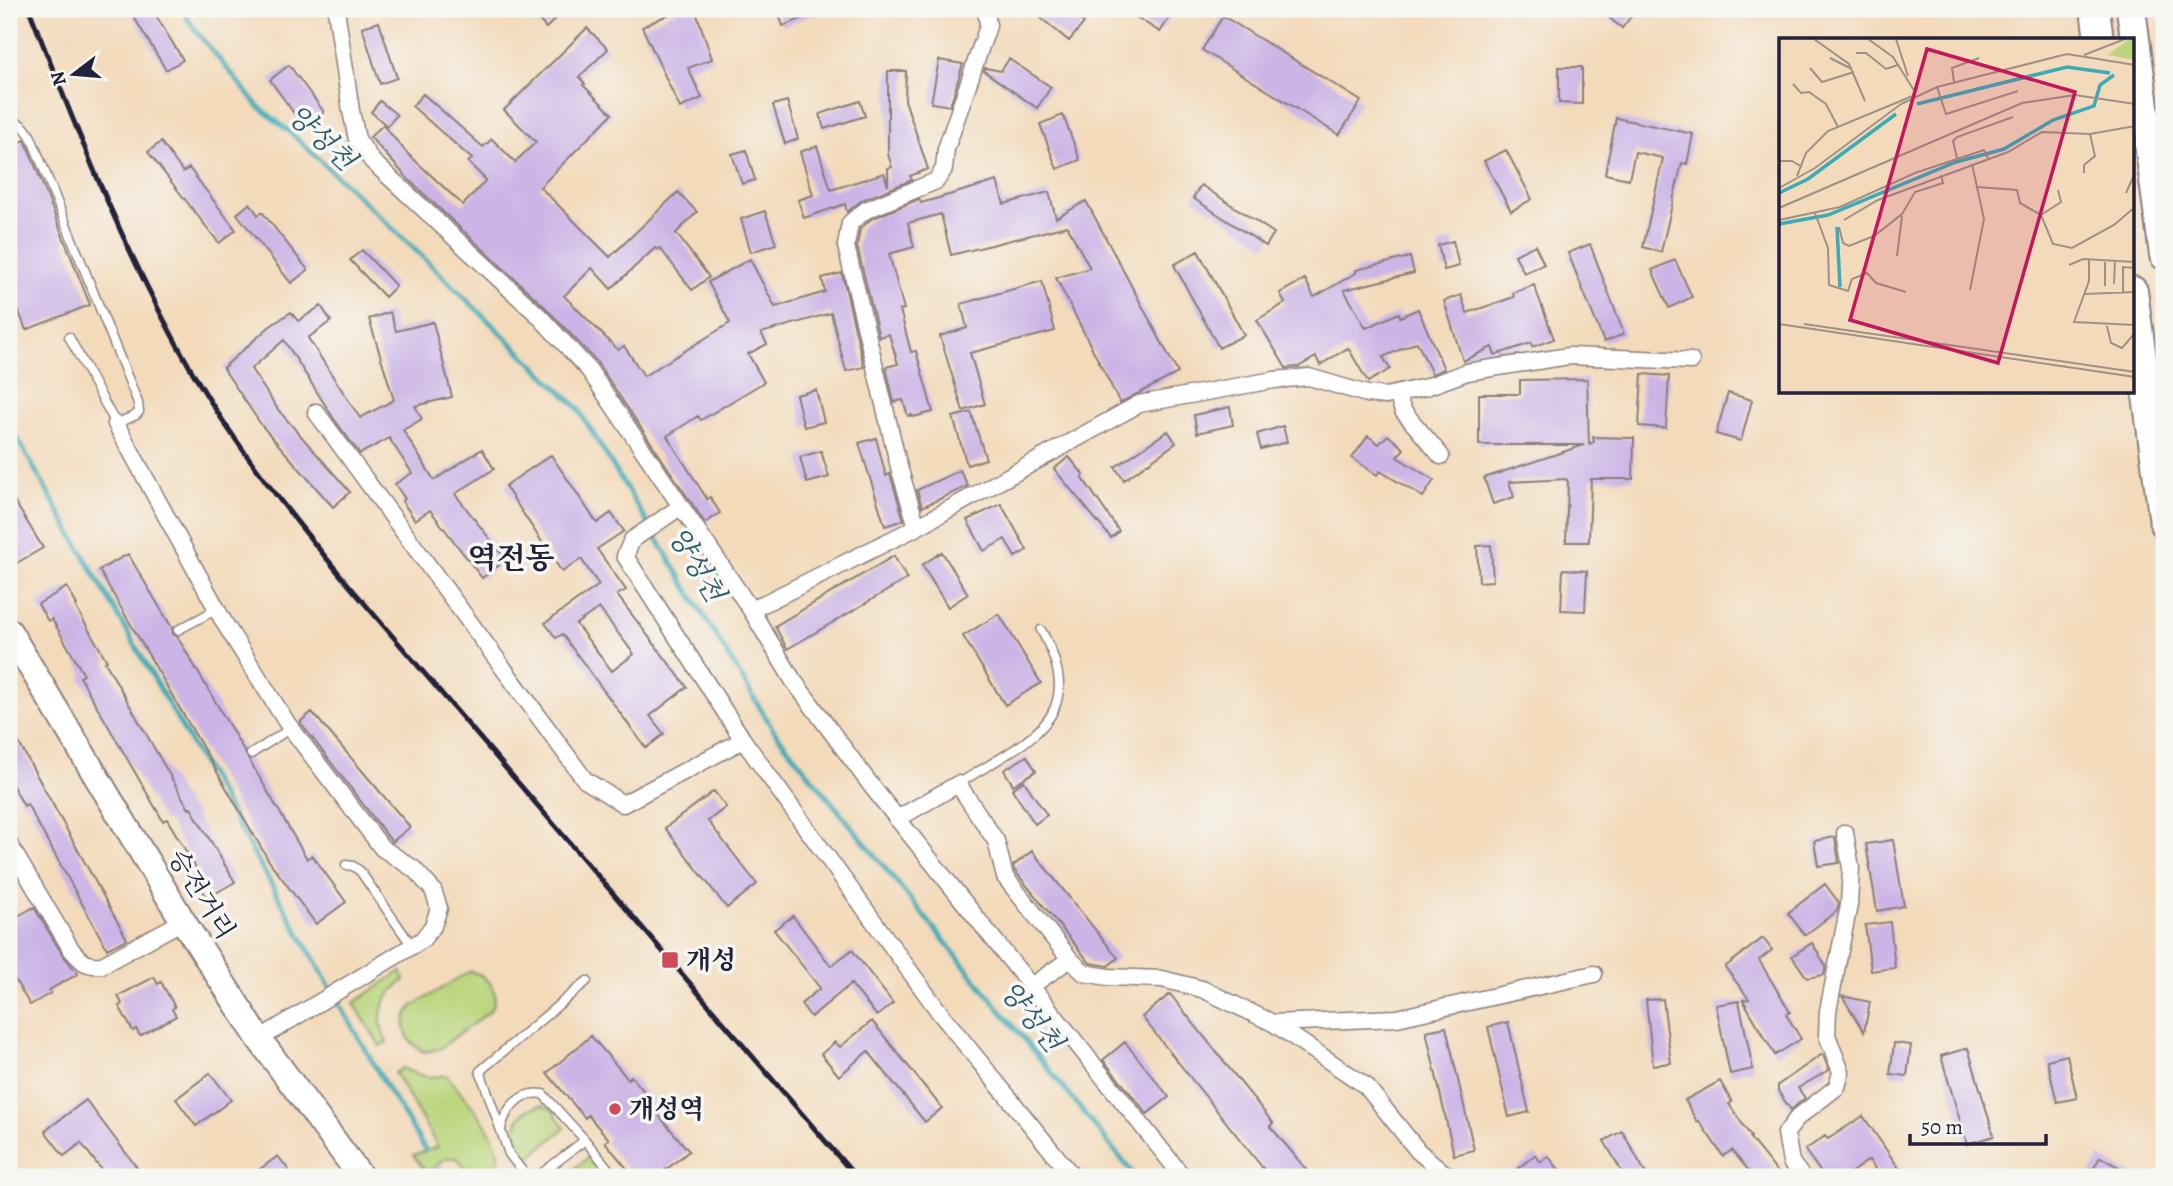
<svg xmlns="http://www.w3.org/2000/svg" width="2173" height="1186" font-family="Alegreya,'Noto Serif KR',serif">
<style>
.green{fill:#bad57b;stroke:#6e7c5b;stroke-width:2}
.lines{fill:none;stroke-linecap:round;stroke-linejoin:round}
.stream{stroke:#3babb7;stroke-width:5}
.building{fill:#ccb5e6;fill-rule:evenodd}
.service-casing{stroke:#8a7e7a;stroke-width:11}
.minor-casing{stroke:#8a7e7a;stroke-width:19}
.primary-casing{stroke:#8a7e7a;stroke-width:28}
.motorway-casing{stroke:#8a7e7a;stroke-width:32}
.service{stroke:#fff;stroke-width:8}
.minor{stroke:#fff;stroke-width:16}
.primary{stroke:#fff;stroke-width:24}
.motorway{stroke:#fff;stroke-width:28}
.rail{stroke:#22223b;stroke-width:5}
.poi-dot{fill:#d1495b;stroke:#f6f6f2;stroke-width:2.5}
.labels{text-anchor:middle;stroke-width:7;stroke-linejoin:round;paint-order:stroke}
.street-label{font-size:26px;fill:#22223b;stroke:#f6f6f2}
.poi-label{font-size:26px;font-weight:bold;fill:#22223b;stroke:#f6f6f2;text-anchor:start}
.water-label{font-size:28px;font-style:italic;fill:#2c596d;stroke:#f6f6f2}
.quarter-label{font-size:30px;font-weight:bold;fill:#22223b;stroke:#f6f6f2}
.inset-river{fill:none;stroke:#3babb7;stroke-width:3.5}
.inset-road{fill:none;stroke:#9f9087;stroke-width:2}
.view{fill:#c2185b;fill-opacity:0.15;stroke:#c2185b;stroke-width:3.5}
.inset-edge{fill:none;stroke:#22223b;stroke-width:3.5}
</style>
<rect width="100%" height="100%" fill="#f6f6f2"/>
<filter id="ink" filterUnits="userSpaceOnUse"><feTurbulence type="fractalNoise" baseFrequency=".0143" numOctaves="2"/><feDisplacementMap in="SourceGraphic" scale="14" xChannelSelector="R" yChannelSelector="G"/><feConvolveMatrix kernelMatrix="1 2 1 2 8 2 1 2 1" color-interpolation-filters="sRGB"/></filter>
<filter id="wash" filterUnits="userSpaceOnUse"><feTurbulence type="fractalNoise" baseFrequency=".00686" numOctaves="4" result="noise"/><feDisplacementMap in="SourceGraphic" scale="28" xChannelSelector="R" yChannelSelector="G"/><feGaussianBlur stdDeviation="1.57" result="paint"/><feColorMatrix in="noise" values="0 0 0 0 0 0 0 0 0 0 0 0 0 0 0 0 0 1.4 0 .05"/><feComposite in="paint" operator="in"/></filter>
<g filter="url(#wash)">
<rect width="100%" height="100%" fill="#f3daba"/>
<path class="green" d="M401,971L405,980C382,997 374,1016 387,1042L380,1046L354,1003Z
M470,971C490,977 502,991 490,1011L439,1049L424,1052C405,1042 398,1023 413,1006Z
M403,1068C418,1076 429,1079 446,1075C465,1099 499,1131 499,1162L474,1177L457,1158H446L427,1173L413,1155L438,1147L395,1073Z
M542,1105L551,1109L565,1128L525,1161C509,1138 512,1110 542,1105Z
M590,1156L607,1177H564Z"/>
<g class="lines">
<path class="stream" d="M182,9L195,30L258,106L291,133L427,261L577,407L774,731L1136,1177
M9,424L389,1091L425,1149
M440,1169L447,1177"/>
</g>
<g id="blocks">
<path class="building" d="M129,9H152L183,60L166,70Z
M529,9H566L546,28Z
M680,9H695L712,59L688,68L702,98L680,108L642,27Z
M777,9H825V10L783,26Z
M1030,9H1066L1084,23L1069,41Z
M1124,9H1175L1160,32Z
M1598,9H1637L1622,28Z
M1223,16L1361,101L1339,135L1202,50Z
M379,22L397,78L380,84L362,27Z
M587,28L608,49L579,77L585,84L583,85L612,114L540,187L610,257L678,192L697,212L676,233L709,277L692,290L660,248L657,250L655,248L611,289L592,268L564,296L618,350L624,346L644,376L730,323L708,282L750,259L775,307L825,292L822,278L842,273L864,367L846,371L831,313L761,333L767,344L748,354L764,382L701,420L698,416L667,436L707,499L710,497L720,513L705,523L596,361L545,307L411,182L370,137L383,125L408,154L463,205L486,180L468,162L472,159L412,106L423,94L483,147L492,139L515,162L536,142L504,110Z
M1009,59L1051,87L1037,108L984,71L985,68L1001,71Z
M939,60L963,64L950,106L931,103Z
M289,65L324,112L304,127L270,80Z
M1559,67H1582V104L1559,103Z
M888,71H906L905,100L928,169L910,176L912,180L862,200L847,212L845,204L804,218L798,200L813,195L800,152L817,146L831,190L884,173L888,186V168L892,167L888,154Z
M380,101L397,115L387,126L371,112Z
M787,101L798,139L785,144L773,105Z
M860,101L865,116L824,129L820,114Z
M1063,115L1080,160L1057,169L1040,124Z
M1616,118L1693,134L1687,164L1682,163L1661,252L1643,247L1663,158L1635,152L1629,179L1605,174Z
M25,140L90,305L26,330L9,286V146Z
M161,142L183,172L189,168L236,230L219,243L148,152Z
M746,150L755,180L742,184L732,154Z
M1506,150L1532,199L1511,211L1484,161Z
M997,181L1004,204L1049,192L1056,218L1086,201L1178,373L1120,403L1056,278L1090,268L1067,226L951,255L941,214L908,223L914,247L889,254L904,309L900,310L911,352L916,351L933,412L913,417L912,415L908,416L903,400L894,402L886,367L898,364L889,334L879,337L857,246L860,229L871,219L919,199L921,203Z
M1201,185L1274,233L1266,246L1193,198Z
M250,203L258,215L262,212L308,270L291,283L237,214Z
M765,211L776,244L751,252L741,219Z
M1453,241L1459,266L1444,270L1438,245Z
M1590,244L1624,334L1604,342L1568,253Z
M1535,245L1544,264L1524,273L1515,255Z
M362,250L396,286L385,297L350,260Z
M1198,251L1244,335L1219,348L1174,265Z
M1410,257L1414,273L1344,290L1366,328L1399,313L1400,317L1418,309L1444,369L1432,374L1417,342L1383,357L1390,369L1368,382L1348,348L1320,365L1316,357L1298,367L1286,368L1257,320L1285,303L1280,293L1305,279L1314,297L1356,273V270Z
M1675,260L1692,297L1669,308L1652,270Z
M1042,281L1055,331L970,353L985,404L963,411L940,336L967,328L961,304Z
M1534,285L1554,339L1532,347L1531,343L1495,355L1492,347L1463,361L1444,301L1461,295L1467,313L1514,297L1513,293Z
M321,306L331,321L308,338L360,418L394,400L369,319L390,312L396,331L433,322L452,397L415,406L422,419L403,430L434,480L482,449L494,469L455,494L506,560L482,578L430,510L415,520L402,501L405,499L395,484L412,473L389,438L360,454L334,419L284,340L251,369L279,411L350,492L333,507L262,426L223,368L269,327L291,312L298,321Z
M1642,374L1669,376L1666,428L1639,426Z
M1587,379L1589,444L1594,442L1593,437L1634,438L1633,479H1591L1589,542H1566L1568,482L1566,479L1509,482L1514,497L1493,504L1484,478L1584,445H1479V394H1520V380Z
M816,390L824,422L804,427L796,395Z
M1728,393L1752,400L1741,441L1716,434Z
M1230,407L1233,425L1197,433L1194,415Z
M971,412L986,459L967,465L953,417Z
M1283,426L1287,442L1261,449L1257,434Z
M1168,431L1176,443L1124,480L1115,467Z
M1388,435L1404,449L1397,457L1434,480L1423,497L1380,471L1377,475L1352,458L1368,436L1379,444Z
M876,438L886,476L890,474L904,520L885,526L859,443Z
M821,451L829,477L807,483L800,457Z
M551,455L597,523L611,513L624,531L597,549L626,590L617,595L687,687L650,716L664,734L646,748L562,634L556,638L545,623L599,585L581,559L562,572L505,486ZM599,608L634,654L612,671L576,624Z
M1069,457L1084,475L1082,477L1119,531L1111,538L1054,469Z
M960,470L968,486L922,507L917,490Z
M9,492L43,548L15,564L9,553Z
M1001,504L1027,550L1015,557L1005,539L984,551L967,520Z
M1491,545L1493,581L1479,582L1477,546Z
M942,552L968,594L948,607L922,565Z
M128,554L172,628L173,634L177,636L307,859L312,855L346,902L316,924L269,861L99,570Z
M894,556L907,579L787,649L775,626Z
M1563,569L1587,571L1585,611L1561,610Z
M67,587L77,605L75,606L107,661L105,662L189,809L191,808L235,882L207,898L196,878L200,875L167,819L163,821L80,677L84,675L52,619L48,621L38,604Z
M999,614L1041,683L1005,705L963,636Z
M312,712L410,827L392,842L300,722Z
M9,725L127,939L107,949L27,804L24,806L9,779Z
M1027,756L1036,771L1013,785L1004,770Z
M1024,781L1047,815L1035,824L1012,789Z
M714,791L726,807L708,821L757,884L727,908L665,828Z
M1835,837L1839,863L1818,866L1814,841Z
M1893,840L1904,906L1877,911L1866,844Z
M1032,851L1118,958L1108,966L1090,963L1014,870L1013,866Z
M1825,884L1839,903L1837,911L1805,935L1788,913Z
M9,900L18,916L34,907L62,954L78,974L49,990L51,993L30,1005L9,970Z
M793,916L831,966L852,950L893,1003L877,1016L851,984L811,1017L801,1004L820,988L774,930Z
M1890,922L1895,968L1871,971L1865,925Z
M1763,938L1772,950L1759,960L1790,1012L1786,1014L1801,1039L1775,1055L1743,1000L1749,999L1725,967Z
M1812,943L1826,966L1824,975L1807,978L1792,956Z
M154,977L158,984L161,982L175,1007L172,1009L176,1016L140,1036L136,1029L133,1031L119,1006L122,1004L118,996Z
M1170,994L1273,1123L1270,1126L1306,1169L1297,1177H1270L1142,1017Z
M1842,996L1870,1002L1864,1032Z
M1663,999L1671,1063L1653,1065L1646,1000Z
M1739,1001L1753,1069L1730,1074L1716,1005Z
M872,1021L942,1108L925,1122L868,1051L839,1076L821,1054L835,1042L840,1047Z
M1508,1022L1529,1112L1509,1117L1488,1027Z
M1446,1027L1474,1150L1454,1155L1426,1031Z
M591,1036L628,1079L631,1076L652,1101L649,1104L689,1151L657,1177H634L605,1142L609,1139L599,1128L588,1115L585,1118L547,1073Z
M1125,1042L1169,1097L1147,1114L1103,1060Z
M1894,1043L1911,1045L1907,1076L1890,1074Z
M1968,1048L1994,1136L1967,1144L1941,1056Z
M1821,1055H1823L1829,1070L1798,1088L1805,1098L1791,1110L1778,1091V1085Z
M2067,1055L2077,1098L2057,1102L2047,1060Z
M210,1073L231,1100L196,1126L176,1099Z
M1720,1081L1732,1102L1729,1104L1751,1137L1750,1138L1781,1177H1754L1732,1150L1723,1156L1699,1121L1697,1122L1685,1100Z
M86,1100L144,1177H107L81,1143L64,1156L45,1131Z
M1863,1116L1905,1177H1881L1869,1160L1844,1177H1824L1805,1150L1825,1136L1828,1139Z
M1622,1131L1648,1177H1625L1604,1141Z
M1535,1155L1541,1162L1548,1156L1565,1177H1507Z
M278,1156L294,1177H249Z
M2100,1157L2137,1177H2089Z"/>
</g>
</g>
<g filter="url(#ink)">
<use href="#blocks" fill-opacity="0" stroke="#8a7e7a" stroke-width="2"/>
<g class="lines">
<g class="service-casing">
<path id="service" d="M9,121C21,122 25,127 31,137L138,403L139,412L136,415L116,424L69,337
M178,630L217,609
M251,754L291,728
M958,784C1025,741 1092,721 1041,630
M346,865L353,866L360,871L412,946
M501,1129C505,1109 520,1090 543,1094L585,1140L615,1177
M527,1177L509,1154L480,1071L587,981
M537,1177L585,1140"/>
</g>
<g class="minor-casing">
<path id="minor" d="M336,9L351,111L357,139L372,161L538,315L589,370L751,610L793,680L873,788L1183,1177
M1397,394L1403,411L1441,456
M316,412L585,780L623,804L743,740
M116,424L225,624L287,723L382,848L414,869L433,890L439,908L433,926L422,940L259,1039
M680,507L632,540L625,556L743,740L799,818L940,1013L1073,1177
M917,527L899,467L846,246L850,223L866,210L936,181L944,169L946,149L988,26L986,9
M751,610L917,527L1139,404L1274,380L1309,377L1367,394L1386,396L1426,387L1467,372L1569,356L1691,361
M897,819L958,784L996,841L1005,877L1070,959L1084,973L1108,977L1162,979L1202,989L1273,1023L1366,1086L1418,1151L1444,1173L1455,1177
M9,844L71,949C81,961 86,967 102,965L183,921
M1030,987L1070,959
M1273,1023L1397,1018L1594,974
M1802,1177L1791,1162L1786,1133L1798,1117L1837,1087L1841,1072L1827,1035L1828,1011L1849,905L1851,868L1845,833"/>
</g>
<g class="primary-casing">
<path id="primary" d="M9,631L183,921L259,1039L361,1177"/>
</g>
<g class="motorway-casing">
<path id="motorway" d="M2095,9L2099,40
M2131,9L2164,255
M2133,291L2164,523"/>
</g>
<use href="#service" class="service"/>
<use href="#minor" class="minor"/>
<use href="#primary" class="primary"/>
<use href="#motorway" class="motorway"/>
<path class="rail" d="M29,9C78,133 126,257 193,373C237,448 291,516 347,583L856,1177"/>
</g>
</g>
<g class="poi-dot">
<rect x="661" y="951" width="18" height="18" rx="3.5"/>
<circle cx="615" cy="1109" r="7"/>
</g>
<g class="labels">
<g class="street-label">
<text transform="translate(202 894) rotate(58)" y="9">승전거리</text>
</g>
<g class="poi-label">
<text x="686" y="969">개성</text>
<text x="629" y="1118">개성역</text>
</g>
<g class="water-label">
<text transform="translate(322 137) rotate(43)" y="10">양성천</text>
<text transform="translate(697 564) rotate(59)" y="10">양성천</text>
<text transform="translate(1032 1016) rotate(51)" y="10">양성천</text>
</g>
<g class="quarter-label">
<text x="511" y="568">역전동</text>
</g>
</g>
<g transform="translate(1779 38)">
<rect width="355" height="355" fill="#f3daba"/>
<path d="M350,1H355V22L329,17Z" fill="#bad57b"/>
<path class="inset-river" d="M138,66L288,29L331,35M0,155L29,141L117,76M0,186L49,177L177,124L225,111L274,82L315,68L321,47L335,37M58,189L61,249"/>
<path class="inset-road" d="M35,1L70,26L86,63M89,1L114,19L136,54M117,1L129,38M77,15H87L107,31L119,27M305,17L346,1M51,20L73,31M31,30L43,44L75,34M175,44L173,30L200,20M14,46L22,55L30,54L47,66L59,89M158,49L167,76L239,53M178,120L174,103L178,99L234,79M0,123H13L23,129M305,135V127L316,118L311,96M18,138L27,115L49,93L136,57M198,149L238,152L241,165L262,177L274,206L293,210L335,187L356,169M0,150L36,130L122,66L158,49L288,16L356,27M347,155L355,137L356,97M0,170L243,65L296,57L356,66M36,175L49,210L50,247L69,253L73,241L88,235L97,245L127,254M262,177L282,164L279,152M0,182L61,169L136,135L205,112L209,120M65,182L99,162L229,114L263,94L311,96L356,88M60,189L64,205L70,208L95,198L123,176L136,154L164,145L162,137M118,218L123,178M310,222V243L295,284L356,287M290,227L304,221L356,224M335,246L336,223M326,248V222M191,252L205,181L193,126M344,254V229L356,230M305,256L356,254M0,286L356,339M25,286L356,334M328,288L332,305L343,310L356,295"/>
<path class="view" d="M148,11L296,54L219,325L71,282Z"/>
<rect width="355" height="355" class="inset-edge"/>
</g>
<rect width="2173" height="1186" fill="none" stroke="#f6f6f2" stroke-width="35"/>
<g transform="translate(74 74) rotate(254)" stroke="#f6f6f2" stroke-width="5" paint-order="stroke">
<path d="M0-5L12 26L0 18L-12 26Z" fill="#22223b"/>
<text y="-10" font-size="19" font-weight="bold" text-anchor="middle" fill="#22223b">N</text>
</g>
<path d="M1910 1134v10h136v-10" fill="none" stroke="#22223b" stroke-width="3.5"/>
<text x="1921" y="1134" font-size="21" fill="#22223b" stroke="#f6f6f2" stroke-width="5" paint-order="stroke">50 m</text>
</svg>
